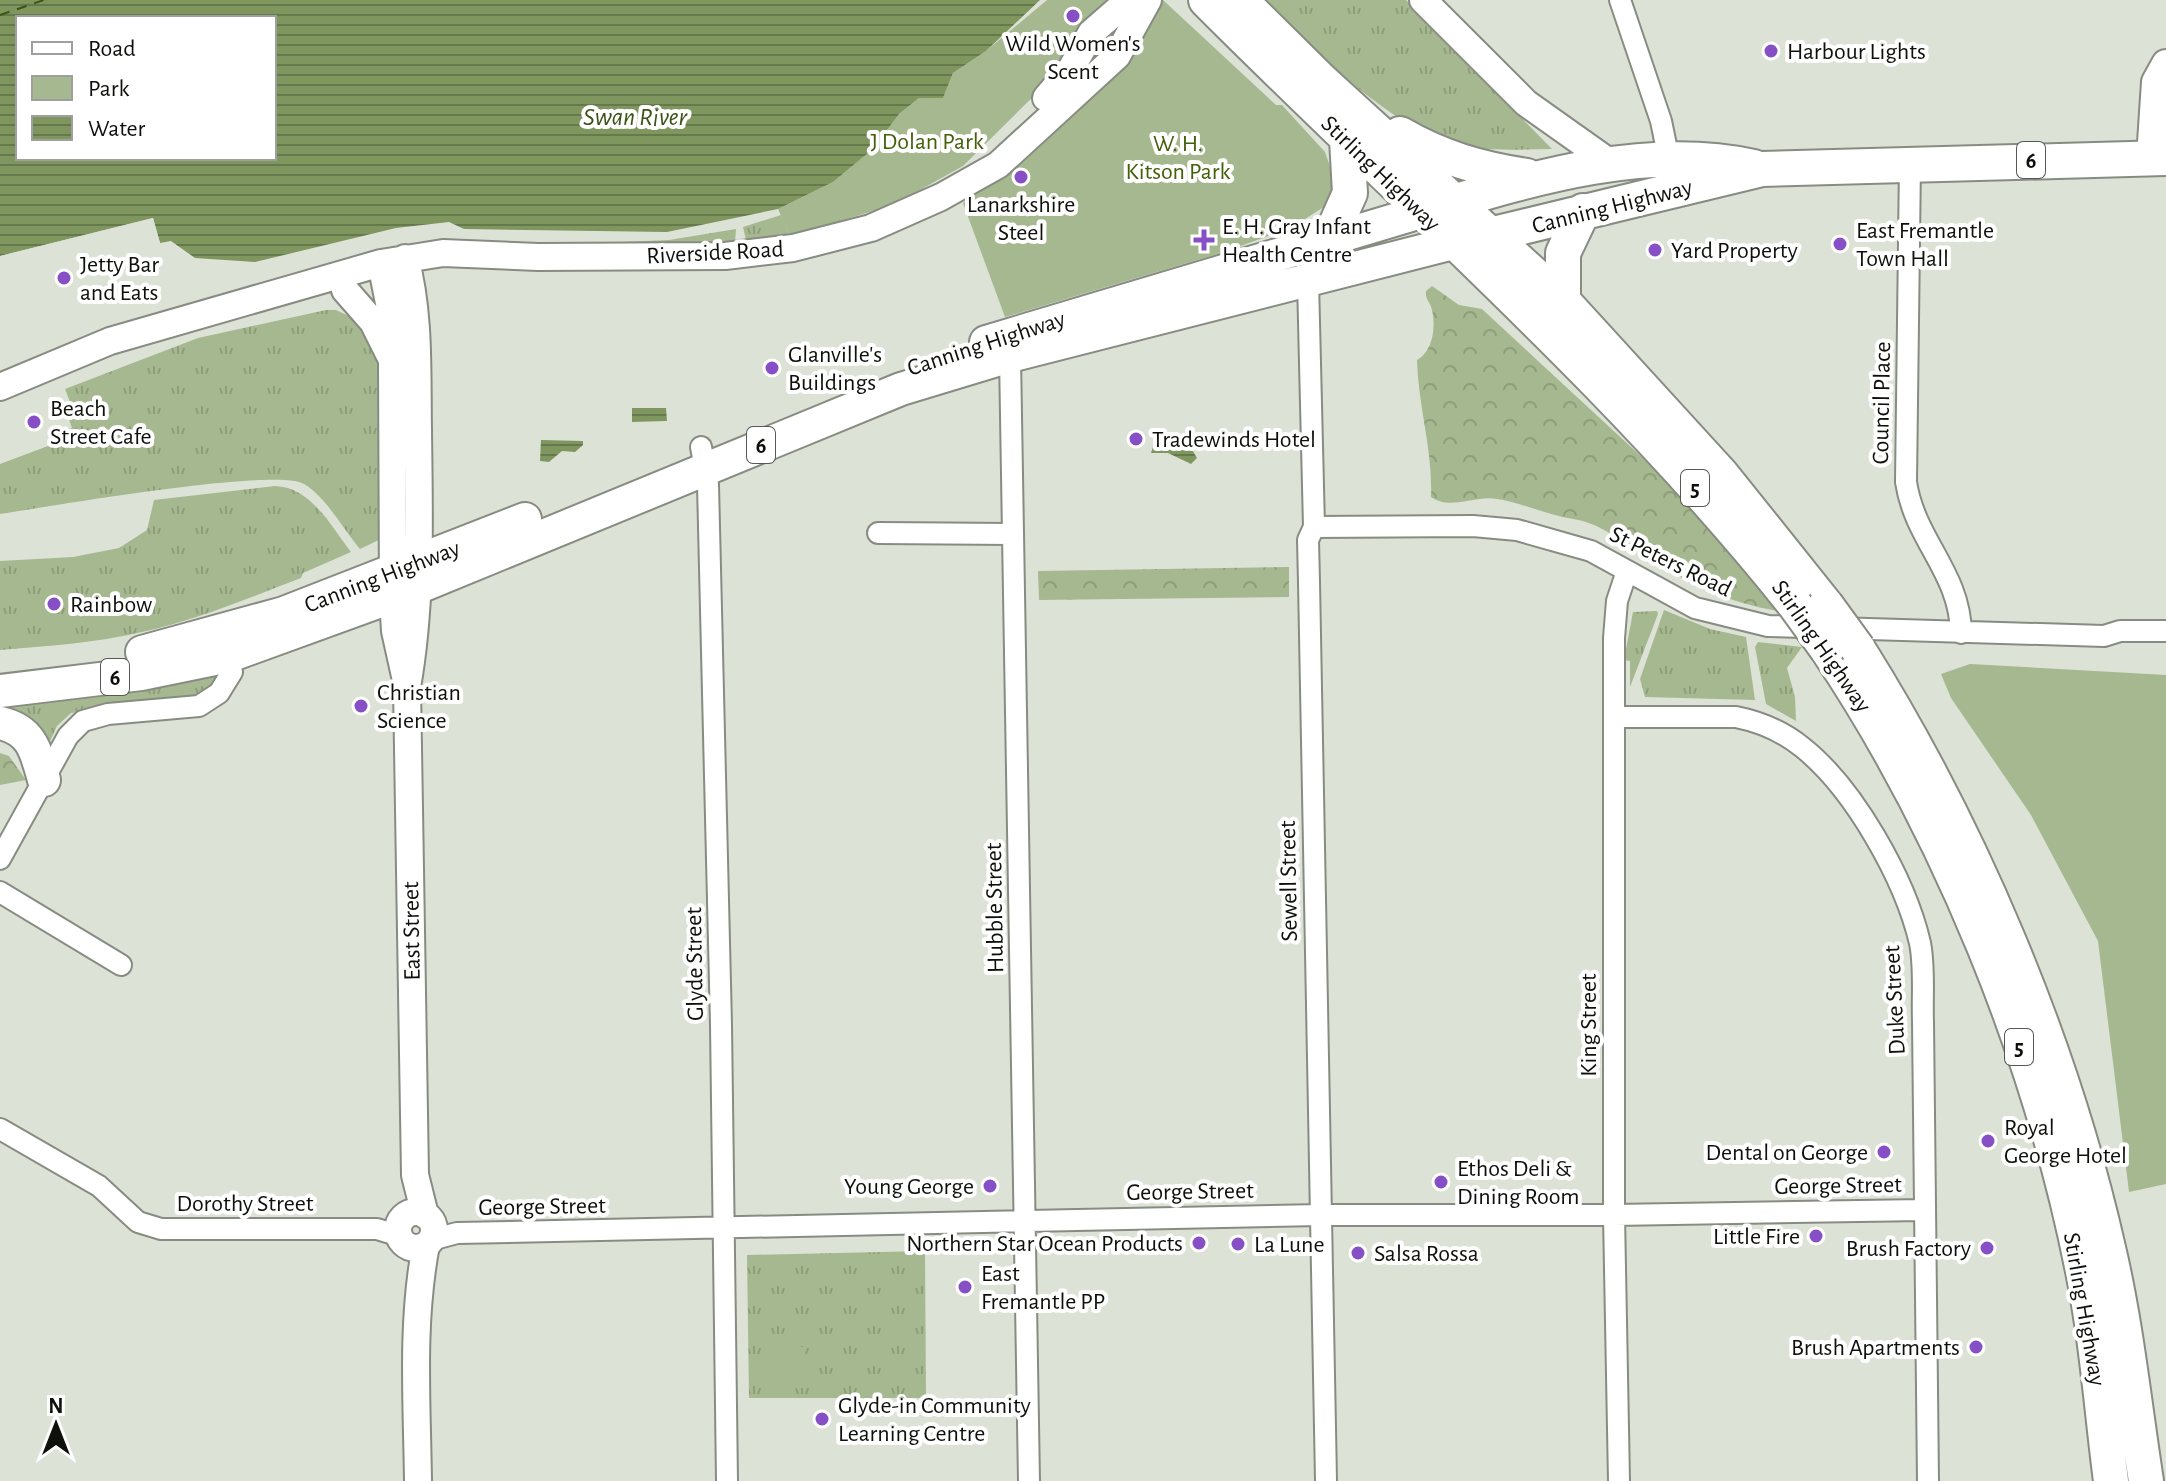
<svg xmlns="http://www.w3.org/2000/svg" width="2166" height="1481" font-family="'Alegreya Sans',sans-serif">
<style>
.grass{fill:url(#grass-tufts)}
.forest{fill:url(#forest-crowns)}
.park{fill:#a6b88f}
.water{fill:url(#water-rules);fill-rule:evenodd}
.pier{fill:#dde2d7}
.lines{fill:none;stroke-linecap:round;stroke-linejoin:round}
.ferry{stroke:#3c5316;stroke-width:2;stroke-dasharray:10 8;stroke-linecap:butt}
.minor-casing{stroke:#878c82;stroke-width:24}
.tertiary-casing{stroke:#878c82;stroke-width:30}
.secondary-casing{stroke:#878c82;stroke-width:32}
.primary-casing{stroke:#878c82;stroke-width:36}
.trunk-casing{stroke:#878c82;stroke-width:38}
.minor{stroke:#fff;stroke-width:20}
.tertiary{stroke:#fff;stroke-width:26}
.secondary{stroke:#fff;stroke-width:28}
.primary{stroke:#fff;stroke-width:32}
.trunk{stroke:#fff;stroke-width:34}
.trunk-bridge-casing{stroke:#878c82;stroke-width:38;stroke-linecap:butt}
.trunk-bridge{stroke:#fff;stroke-width:34}
.poi-dot{fill:#864fc6;stroke:#fff;stroke-width:3}
.labels{text-anchor:middle;stroke-width:8;stroke-linejoin:round;paint-order:stroke}
.shield{fill:#fff;stroke:#565855;stroke-width:2}
.shield-label{font-size:22px;font-weight:bold;fill:#0e100c}
.poi-label{font-size:24px;fill:#0e100c;stroke:#fff;text-anchor:start}
.park-label{font-size:24px;fill:#435f08;stroke:#fff}
.street-label{font-size:24px;fill:#0e100c;stroke:#fff}
.water-label{font-size:26px;font-style:italic;fill:#3c5316;stroke:#fff}
</style>
<defs>
<pattern id="grass-tufts" width="24" height="20" patternUnits="userSpaceOnUse" patternTransform="scale(2)"><rect width="24" height="20" fill="#a6b88f"/><path d="M3 7l-1-3M5 7V3M7 7l1-3M15 17l-1-3M17 17v-4M19 17l1-3" fill="none" stroke="#8e9d7a"/></pattern>
<pattern id="forest-crowns" width="20" height="18" patternUnits="userSpaceOnUse" patternTransform="scale(2)"><rect width="20" height="18" fill="#a6b88f"/><path d="M2 6a3 3 0 1 1 6 0M12 15a3 3 0 1 1 6 0" fill="none" stroke="#8e9d7a"/></pattern>
<pattern id="water-rules" width="6" height="5" patternUnits="userSpaceOnUse" patternTransform="scale(2)"><rect width="6" height="5" fill="#7f965f"/><path d="M0 2.5h6" fill="none" stroke="#66794d"/></pattern>
</defs>
<rect width="100%" height="100%" fill="#dde2d7"/>
<path class="grass" d="M1261,0H1406L1552,149C1521,149 1488,152 1459,145C1384,126 1318,50 1261,0Z
M781,215L790,236L746,240L743,227Z
M736,229L735,242L598,243L669,240Z
M326,310H336L353,318L357,315L379,354L385,537L360,549C343,529 326,497 304,484C275,467 47,507 0,514V464L56,443L53,436L72,428L64,405L70,402L65,389L198,338Z
M275,486C311,487 331,526 351,552L303,573L301,578C249,598 196,620 142,632C95,643 47,646 0,650V561L73,557L119,548L147,530L154,500Z
M1664,610L1710,629L1746,637L1755,700L1645,697L1640,679Z
M1657,611L1658,614L1630,687V661L1624,660L1633,612Z
M1758,642L1802,647L1787,668L1795,697L1796,721L1766,704L1755,647Z
M216,675L213,685L192,696L71,713L57,726L46,750L0,716V702Z
M925,1251L926,1398H749L747,1255Z"/>
<path class="forest" d="M1432,286L1459,305L1482,309L1671,484L1722,537L1778,611C1729,603 1690,584 1648,559C1624,544 1602,523 1573,519C1547,515 1523,503 1497,499C1475,495 1451,511 1431,497C1433,450 1418,406 1417,360C1433,351 1436,327 1432,310C1430,301 1425,300 1426,291Z
M1289,567V597L1039,600L1038,571Z
M0,753L9,756L26,780L0,785Z"/>
<path class="park" d="M1047,0H1113L1051,79L963,166L893,205L790,236L778,209L833,182L873,149L899,114L919,98H943L953,73L986,51Z
M1163,0L1276,105H1282L1325,152L1336,184L1327,205L1291,228L1224,252L1005,317L963,203L1019,162L1127,63L1148,18Z
M1970,664L2166,675V1184L2129,1192L2098,941L2031,815L1951,698L1941,674Z
M763,1347H805V1388L763,1389Z"/>
<path class="water" d="M0,0H1040L986,51L953,73L943,98H919L899,114L873,149L833,182L778,209L667,232L464,229L449,222L396,228L255,262L195,258L171,241L160,243L153,218L0,256ZM18,18H274V158H18Z
M632,408H666L667,421L632,422Z
M541,440L583,441V445L575,452L562,451L549,462L540,461Z
M1154,444L1191,448L1197,458L1191,464L1168,453H1151Z"/>
<path class="pier" d="M153,218L160,243L156,244L151,222L0,260V256Z"/>
<g class="lines">
<path class="ferry" d="M0,15L44,0"/>
<g class="minor-casing">
<path id="minor" d="M1620,0L1661,121L1669,160
M1910,162L1906,482C1915,541 1960,572 1961,633
M1308,281L1314,527L1308,540L1309,582L1326,1481
M1007,348L1010,356L1029,1481
M701,447L708,485L721,1025L727,1481
M1314,527L1473,526L1517,530L1591,551L1695,608L1768,626L2104,636L2120,631H2166
M878,533L1013,534
M1615,717H1736C1761,722 1782,731 1802,747C1854,788 1905,879 1920,943C1925,968 1922,996 1923,1022L1928,1481
M0,859L68,736L83,721L108,714L199,706L219,693L232,672L226,646
M0,892L121,965
M0,1129L99,1186L138,1222L161,1229H377L400,1236
M431,1240L457,1233L1320,1215H1614L1923,1210
M1619,1481L1614,1215V638L1617,601L1627,571"/>
</g>
<g class="tertiary-casing">
<path id="tertiary" d="M1423,0L1526,103L1612,164
M1046,98L1071,69L1091,33L1129,0
M405,258C420,313 417,373 418,430C419,517 422,602 407,687L415,1175L425,1215
M381,263L396,338L392,362L393,597L395,631L405,676
M345,290L373,322L391,358
M0,387L110,341L381,263L443,253L538,257L725,256L793,248L871,228L941,197L998,165L1117,56L1148,0
M398 1230a18 18 0 1 1 36 0a18 18 0 1 1-36 0Z
M418,1481C417,1402 411,1323 426,1245"/>
</g>
<g class="secondary-casing">
<path id="secondary" d="M2151,158L2156,82L2166,64"/>
</g>
<g class="primary-casing">
<path id="primary" d="M986,342L1421,212
M142,652L284,613L525,519
M0,691L141,674L229,656L419,587L901,389L1010,356L1453,243
M0,723C32,730 36,751 44,780"/>
</g>
<g class="trunk-casing">
<path id="trunk" d="M1206,0C1403,198 1622,387 1795,605
M1240,0L1322,81L1563,301L1722,475L1826,605
M1400,134C1441,158 1481,169 1527,176
M1437,207C1538,176 1649,144 1754,167
M1477,238L1762,169L2166,158
M1329,240L1350,193L1347,139
M1563,301V253L1583,211
M1827,649C1949,831 2040,1056 2083,1271C2097,1340 2102,1412 2111,1481
M1858,649C1971,829 2061,1042 2108,1248C2126,1324 2134,1404 2146,1481"/>
</g>
<use href="#minor" class="minor"/>
<use href="#tertiary" class="tertiary"/>
<use href="#secondary" class="secondary"/>
<use href="#primary" class="primary"/>
<use href="#trunk" class="trunk"/>
<g class="trunk-bridge-casing">
<path id="trunk-bridge" d="M1795,605L1827,649
M1826,605L1858,649"/>
</g>
<use href="#trunk-bridge" class="trunk-bridge"/>
</g>
<g class="poi-dot">
<circle cx="1073" cy="16" r="8"/>
<circle cx="1771" cy="51" r="8"/>
<circle cx="1021" cy="177" r="8"/>
<path d="M1200 228h8v8h8v8h-8v8h-8v-8h-8v-8h8z"/>
<circle cx="1840" cy="244" r="8"/>
<circle cx="1655" cy="250" r="8"/>
<circle cx="64" cy="278" r="8"/>
<circle cx="772" cy="368" r="8"/>
<circle cx="34" cy="422" r="8"/>
<circle cx="1136" cy="439" r="8"/>
<circle cx="54" cy="604" r="8"/>
<circle cx="361" cy="706" r="8"/>
<circle cx="1988" cy="1141" r="8"/>
<circle cx="1884" cy="1152" r="8"/>
<circle cx="1441" cy="1182" r="8"/>
<circle cx="990" cy="1186" r="8"/>
<circle cx="1816" cy="1236" r="8"/>
<circle cx="1199" cy="1243" r="8"/>
<circle cx="1238" cy="1244" r="8"/>
<circle cx="1987" cy="1248" r="8"/>
<circle cx="1358" cy="1253" r="8"/>
<circle cx="965" cy="1287" r="8"/>
<circle cx="1976" cy="1347" r="8"/>
<circle cx="822" cy="1419" r="8"/>
</g>
<g class="labels">
<g class="shield">
<rect x="2017" y="142" width="28" height="36" rx="6"/>
<rect x="747" y="427" width="28" height="36" rx="6"/>
<rect x="1681" y="470" width="28" height="36" rx="6"/>
<rect x="101" y="659" width="28" height="36" rx="6"/>
<rect x="2005" y="1029" width="28" height="36" rx="6"/>
</g>
<g class="shield-label">
<text x="2031" y="168">6</text>
<text x="761" y="453">6</text>
<text x="1695" y="496">5</text>
<text x="115" y="685">6</text>
<text x="2019" y="1055">5</text>
</g>
<g class="poi-label">
<text x="1073" y="51" text-anchor="middle">Wild Women's<tspan x="1073" dy="28">Scent</tspan></text>
<text x="1787" y="59">Harbour Lights</text>
<text x="1021" y="212" text-anchor="middle">Lanarkshire<tspan x="1021" dy="28">Steel</tspan></text>
<text x="1222" y="234">E. H. Gray Infant<tspan x="1222" dy="28">Health Centre</tspan></text>
<text x="1856" y="238">East Fremantle<tspan x="1856" dy="28">Town Hall</tspan></text>
<text x="1671" y="258">Yard Property</text>
<text x="80" y="272">Jetty Bar<tspan x="80" dy="28">and Eats</tspan></text>
<text x="788" y="362">Glanville's<tspan x="788" dy="28">Buildings</tspan></text>
<text x="50" y="416">Beach<tspan x="50" dy="28">Street Cafe</tspan></text>
<text x="1152" y="447">Tradewinds Hotel</text>
<text x="70" y="612">Rainbow</text>
<text x="377" y="700">Christian<tspan x="377" dy="28">Science</tspan></text>
<text x="2004" y="1135">Royal<tspan x="2004" dy="28">George Hotel</tspan></text>
<text x="1868" y="1160" text-anchor="end">Dental on George</text>
<text x="1457" y="1176">Ethos Deli &amp;<tspan x="1457" dy="28">Dining Room</tspan></text>
<text x="974" y="1194" text-anchor="end">Young George</text>
<text x="1800" y="1244" text-anchor="end">Little Fire</text>
<text x="1183" y="1251" text-anchor="end">Northern Star Ocean Products</text>
<text x="1254" y="1252">La Lune</text>
<text x="1971" y="1256" text-anchor="end">Brush Factory</text>
<text x="1374" y="1261">Salsa Rossa</text>
<text x="981" y="1281">East<tspan x="981" dy="28">Fremantle PP</tspan></text>
<text x="1960" y="1355" text-anchor="end">Brush Apartments</text>
<text x="838" y="1413">Glyde-in Community<tspan x="838" dy="28">Learning Centre</tspan></text>
</g>
<g class="park-label">
<text x="927" y="149">J Dolan Park</text>
<text x="1178" y="151">W. H.<tspan x="1178" dy="28">Kitson Park</tspan></text>
</g>
<g class="street-label">
<text transform="translate(1381 173) rotate(44)" y="8">Stirling Highway</text>
<text transform="translate(1612 206) rotate(-14)" y="8">Canning Highway</text>
<text transform="translate(715 252) rotate(-3)" y="8">Riverside Road</text>
<text transform="translate(986 343) rotate(-18)" y="8">Canning Highway</text>
<text transform="translate(1881 403) rotate(-89)" y="8">Council Place</text>
<text transform="translate(1671 561) rotate(26)" y="8">St Peters Road</text>
<text transform="translate(382 576) rotate(-21)" y="8">Canning Highway</text>
<text transform="translate(1822 646) rotate(55)" y="8">Stirling Highway</text>
<text transform="translate(1288 881) rotate(-91)" y="8">Sewell Street</text>
<text transform="translate(994 908) rotate(-91)" y="8">Hubble Street</text>
<text transform="translate(411 931) rotate(-91)" y="8">East Street</text>
<text transform="translate(694 964) rotate(-91)" y="8">Glyde Street</text>
<text transform="translate(1894 1000) rotate(-93)" y="8">Duke Street</text>
<text transform="translate(1588 1025) rotate(-90)" y="8">King Street</text>
<text transform="translate(1838 1185) rotate(-1)" y="8">George Street</text>
<text transform="translate(1190 1191) rotate(-1)" y="8">George Street</text>
<text x="245" y="1211">Dorothy Street</text>
<text transform="translate(542 1206) rotate(-1)" y="8">George Street</text>
<text transform="translate(2085 1309) rotate(80)" y="8">Stirling Highway</text>
</g>
<g class="water-label">
<text x="635" y="125">Swan River</text>
</g>
</g>
<rect x="16" y="16" width="260" height="144" fill="#ffffff" stroke="#9f9f9e" stroke-width="2"/>
<rect x="32" y="42" width="40" height="12" fill="#ffffff" stroke="#9f9f9e" stroke-width="2"/>
<text x="88" y="56" font-size="24" fill="#0e100c">Road</text>
<rect x="32" y="76" width="40" height="24" fill="#a6b88f" stroke="#9f9f9e" stroke-width="2"/>
<text x="88" y="96" font-size="24" fill="#0e100c">Park</text>
<rect x="32" y="116" width="40" height="24" fill="url(#water-rules)" stroke="#9f9f9e" stroke-width="2"/>
<text x="88" y="136" font-size="24" fill="#0e100c">Water</text>
<g transform="translate(56 1425)" stroke="#ffffff" stroke-width="6" paint-order="stroke">
<path d="M0-6L14 30L0 20L-14 30Z" fill="#0e100c"/>
<text y="-12" font-size="22" font-weight="bold" text-anchor="middle" fill="#0e100c">N</text>
</g>
</svg>
